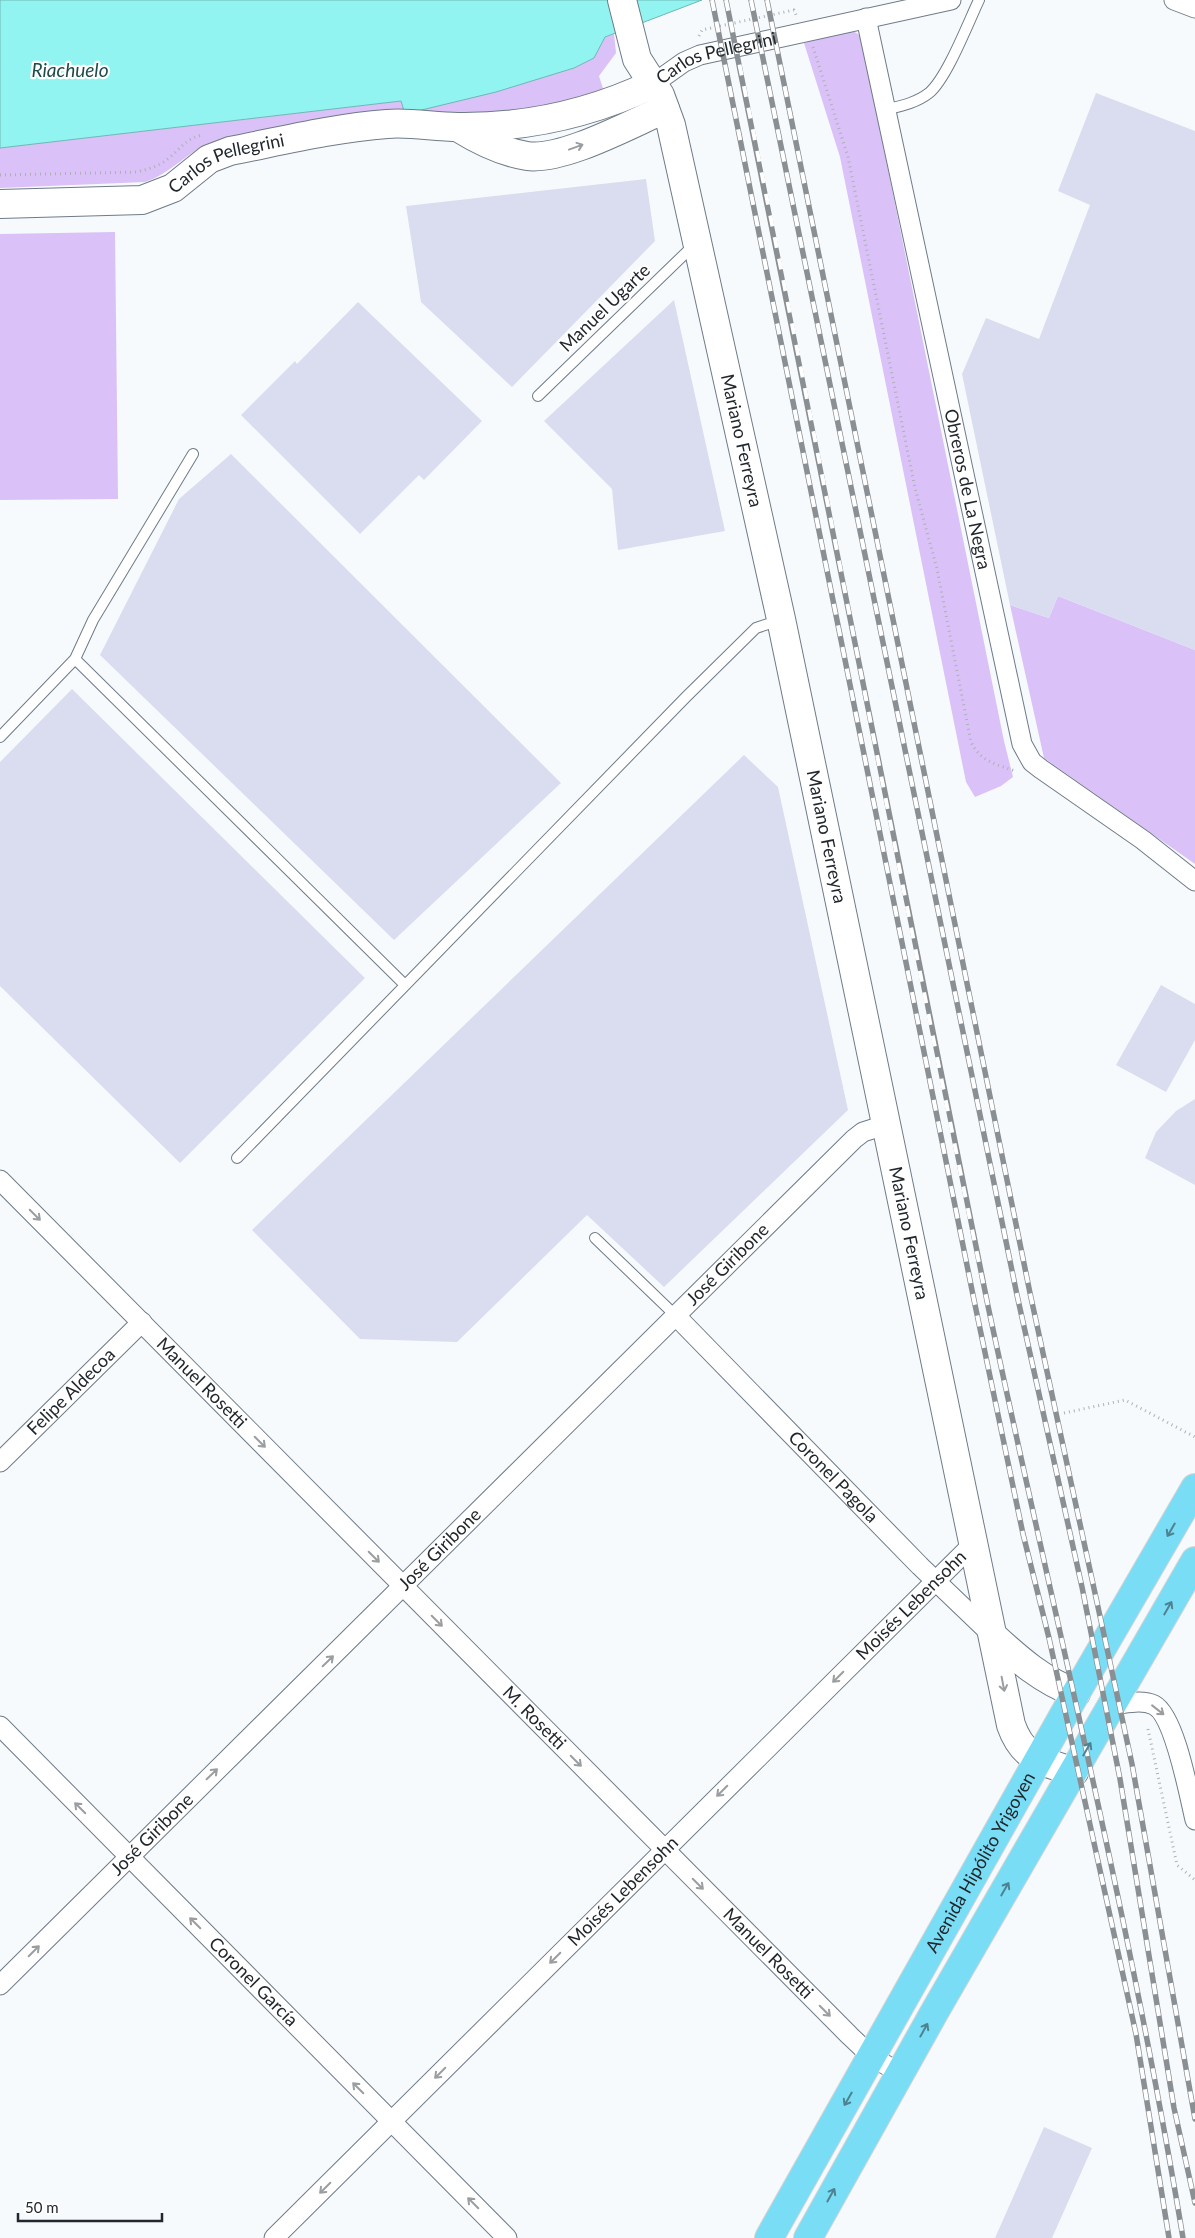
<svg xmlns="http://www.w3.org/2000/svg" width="1195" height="2238" font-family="Lato,sans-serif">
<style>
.green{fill:#dac1f7}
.water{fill:#92f4f0;stroke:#70b6b5}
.building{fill:#d9ddef}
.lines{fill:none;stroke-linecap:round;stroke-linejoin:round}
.lane-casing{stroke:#6e7b88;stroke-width:12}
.street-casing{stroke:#6e7b88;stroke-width:21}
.secondary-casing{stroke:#6e7b88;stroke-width:30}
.primary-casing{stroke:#d3d4d5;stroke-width:30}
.path{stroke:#adb1b5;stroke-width:3;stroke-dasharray:1 4;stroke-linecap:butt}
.lane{stroke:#fff;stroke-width:10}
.street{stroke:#fff;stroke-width:19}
.secondary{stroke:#fff;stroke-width:28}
.primary{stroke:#7addf6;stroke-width:28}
.rail-casing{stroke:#8a8f93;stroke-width:5.5}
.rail{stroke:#fff;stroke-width:4;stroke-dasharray:11;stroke-linecap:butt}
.oneway{stroke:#9b9ea0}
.oneway2{stroke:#4e8291}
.labels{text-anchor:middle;stroke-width:4.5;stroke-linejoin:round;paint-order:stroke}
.street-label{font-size:18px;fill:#21272c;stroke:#fff}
.water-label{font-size:19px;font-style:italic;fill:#1e4b49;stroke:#fff}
</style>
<rect width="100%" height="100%" fill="#f7fafd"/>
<path class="green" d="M850,29L861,36L1004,741L1013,777L1001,786L975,797L966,782L840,157L804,43Z
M614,34L616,53L599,76L605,95L520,114L310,125L203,146C183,157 167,175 145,182L0,188V148L401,101L405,113L574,68L594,58L605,37Z
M115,232L118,499L0,500V234Z
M1058,596L1195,650V864L1044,758L1010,605L1049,618Z"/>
<path class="water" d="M0,0H702L605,37L594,58L574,68L496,92L405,114L401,101L0,148Z"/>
<path class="building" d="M1096,93L1195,131V650L1058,596L1049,618L1010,605L962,374L986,318L1039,339L1090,205L1058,191Z
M646,179L655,241L512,387L421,302L406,206Z
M674,300L725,531L618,550L612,489L544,421Z
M358,302L482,421L424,480L419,475L360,534L241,415L295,361L297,364Z
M231,454L561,783L394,940L100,655L179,499Z
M72,689L365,978L180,1163L0,986V762Z
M744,755L778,787L848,1110L664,1287L587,1215L457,1342L360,1339L252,1230Z
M1161,985L1195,1004V1040L1166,1092L1116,1065Z
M1195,1099V1185L1145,1158L1156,1132L1176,1111Z
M1044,2127L1092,2148L1052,2238H995Z"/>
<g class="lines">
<g class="lane-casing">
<path id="lane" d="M885,110C901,106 916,103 929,93C947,78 968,23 979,0
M538,396L695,244
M75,659L93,620L193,454
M0,737L75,659L404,984
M237,1158L686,697L756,628L780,620
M595,1238L676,1316"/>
</g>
<g class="street-casing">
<g id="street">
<path d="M1174,0L1195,8"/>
<path id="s1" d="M866,18L1022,744L1032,762L1041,769L1143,840L1195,881"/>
<path id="s2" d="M653,84L684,62L700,55L951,0"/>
<path id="s3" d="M0,1180L850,2036L872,2057L900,2073"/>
<path id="s4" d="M676,1316L920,1566L993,1636"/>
<path id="s5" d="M0,1462L142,1322"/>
<path d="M1112,1705C1125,1704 1141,1699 1154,1705C1175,1716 1189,1795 1195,1820"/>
<path id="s6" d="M0,1726L507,2238"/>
<path id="s7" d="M0,1985L854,1139L863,1132L885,1125"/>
<path id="s8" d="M274,2238L973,1544"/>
</g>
</g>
<g class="secondary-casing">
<g id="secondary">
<path id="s9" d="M622,0L637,59L660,95L671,125L781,619L1011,1725C1023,1759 1042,1761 1074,1772"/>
<path d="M459,128C480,141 502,152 527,156C563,161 630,124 665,109"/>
<path id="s10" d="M0,204L142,200L173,188L209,159L230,151C281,141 334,128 387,124C411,122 434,127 458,127C526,128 592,113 653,84"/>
<path d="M993,1636C1019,1660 1043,1681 1076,1693"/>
</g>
</g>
<g class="primary-casing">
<g id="primary">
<path id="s11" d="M769,2238L1076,1693L1195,1488"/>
<path d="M808,2238L935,2011L1195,1561"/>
</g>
</g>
<path class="path" d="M699,36L702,30L794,10L796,15
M813,47L848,157L915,488L937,569L971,742C981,762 996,764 1015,771
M0,175L137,172C149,169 160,166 170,157C181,148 187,138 202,135
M1064,1413L1125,1400L1195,1437
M1148,1729L1177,1865L1195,1880"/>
<use href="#lane" class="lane"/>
<use href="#street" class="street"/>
<use href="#secondary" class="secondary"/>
<use href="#primary" class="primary"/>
<g class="rail-casing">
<path id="rail" d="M712,0L974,1300L1023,1534L1049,1638L1136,2034L1169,2238
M726,0C817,435 897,871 988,1306C1054,1616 1131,1924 1183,2238
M751,0L1017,1295L1082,1587L1120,1779L1174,2108L1195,2203
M767,0L1030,1293L1132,1764L1195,2119"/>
</g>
<use href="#rail" class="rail"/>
</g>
<defs><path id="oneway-shaft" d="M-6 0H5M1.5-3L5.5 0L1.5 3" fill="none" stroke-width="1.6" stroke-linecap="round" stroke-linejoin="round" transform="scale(1.25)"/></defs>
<g class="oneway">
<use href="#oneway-shaft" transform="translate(576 147) rotate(-20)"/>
<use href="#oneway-shaft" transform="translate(35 1215) rotate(45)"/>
<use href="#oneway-shaft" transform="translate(260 1442) rotate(45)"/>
<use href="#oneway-shaft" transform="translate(374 1557) rotate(45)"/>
<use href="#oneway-shaft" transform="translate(437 1621) rotate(45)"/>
<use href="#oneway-shaft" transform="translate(328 1661) rotate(-44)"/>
<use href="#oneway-shaft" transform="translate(838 1677) rotate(135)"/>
<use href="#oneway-shaft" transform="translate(1003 1684) rotate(79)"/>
<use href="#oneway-shaft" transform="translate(1158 1710) rotate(38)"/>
<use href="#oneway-shaft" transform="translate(576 1761) rotate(45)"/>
<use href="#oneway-shaft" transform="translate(212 1774) rotate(-44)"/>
<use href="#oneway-shaft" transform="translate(722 1791) rotate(135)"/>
<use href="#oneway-shaft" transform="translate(80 1808) rotate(-135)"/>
<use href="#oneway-shaft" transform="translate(698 1884) rotate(45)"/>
<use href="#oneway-shaft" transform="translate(195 1923) rotate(-135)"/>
<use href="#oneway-shaft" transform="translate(34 1951) rotate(-45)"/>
<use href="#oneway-shaft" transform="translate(555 1958) rotate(135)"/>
<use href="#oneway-shaft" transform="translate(825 2011) rotate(45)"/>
<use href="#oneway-shaft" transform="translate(440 2073) rotate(135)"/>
<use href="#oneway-shaft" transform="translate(358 2088) rotate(-135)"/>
<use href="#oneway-shaft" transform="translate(325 2188) rotate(135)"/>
<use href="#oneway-shaft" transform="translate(473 2203) rotate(-135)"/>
</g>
<g class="oneway2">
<use href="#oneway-shaft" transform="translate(1171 1530) rotate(120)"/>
<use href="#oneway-shaft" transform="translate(1168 1608) rotate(-60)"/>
<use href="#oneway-shaft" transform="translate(1087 1749) rotate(-60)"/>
<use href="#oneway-shaft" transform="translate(1005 1889) rotate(-60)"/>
<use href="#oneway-shaft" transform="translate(924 2030) rotate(-61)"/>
<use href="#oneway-shaft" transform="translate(848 2099) rotate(120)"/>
<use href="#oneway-shaft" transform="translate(831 2195) rotate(-61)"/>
</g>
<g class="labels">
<g class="street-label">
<text dy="6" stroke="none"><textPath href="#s2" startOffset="70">Carlos Pellegrini</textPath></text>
<text dy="6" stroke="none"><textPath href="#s10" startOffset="236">Carlos Pellegrini</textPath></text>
<text transform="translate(605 308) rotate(-44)" y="6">Manuel Ugarte</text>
<text dy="6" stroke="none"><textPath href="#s9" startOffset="459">Mariano Ferreyra</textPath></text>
<text dy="6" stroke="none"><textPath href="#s1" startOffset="482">Obreros de La Negra</textPath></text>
<text dy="6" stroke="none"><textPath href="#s9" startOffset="864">Mariano Ferreyra</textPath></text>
<text dy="6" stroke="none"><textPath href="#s9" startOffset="1269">Mariano Ferreyra</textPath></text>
<text dy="6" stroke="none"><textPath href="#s7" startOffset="1024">José Giribone</textPath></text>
<text dy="6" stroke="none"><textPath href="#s3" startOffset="286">Manuel Rosetti</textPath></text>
<text dy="6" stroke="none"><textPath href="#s5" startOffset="100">Felipe Aldecoa</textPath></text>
<text dy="6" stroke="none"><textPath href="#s4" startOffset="225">Coronel Pagola</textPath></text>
<text dy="6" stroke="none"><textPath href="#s7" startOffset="619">José Giribone</textPath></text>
<text dy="6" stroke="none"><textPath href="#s8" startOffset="898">Moisés Lebensohn</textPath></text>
<text dy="6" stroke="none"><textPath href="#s3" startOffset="758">M. Rosetti</textPath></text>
<text dy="6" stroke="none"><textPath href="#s7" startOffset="214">José Giribone</textPath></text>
<text dy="6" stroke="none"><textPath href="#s11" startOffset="431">Avenida Hipólito Yrigoyen</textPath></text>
<text dy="6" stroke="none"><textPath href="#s8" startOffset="492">Moisés Lebensohn</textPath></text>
<text dy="6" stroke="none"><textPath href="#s3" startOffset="1090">Manuel Rosetti</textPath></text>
<text dy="6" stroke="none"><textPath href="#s6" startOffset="360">Coronel García</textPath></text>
</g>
<g class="water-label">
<text x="70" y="77">Riachuelo</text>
</g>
</g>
<path d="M18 2213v8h144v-8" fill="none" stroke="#21272c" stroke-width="2.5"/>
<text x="25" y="2213" font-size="15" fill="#21272c" stroke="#ffffff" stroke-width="4" paint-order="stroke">50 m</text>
</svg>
